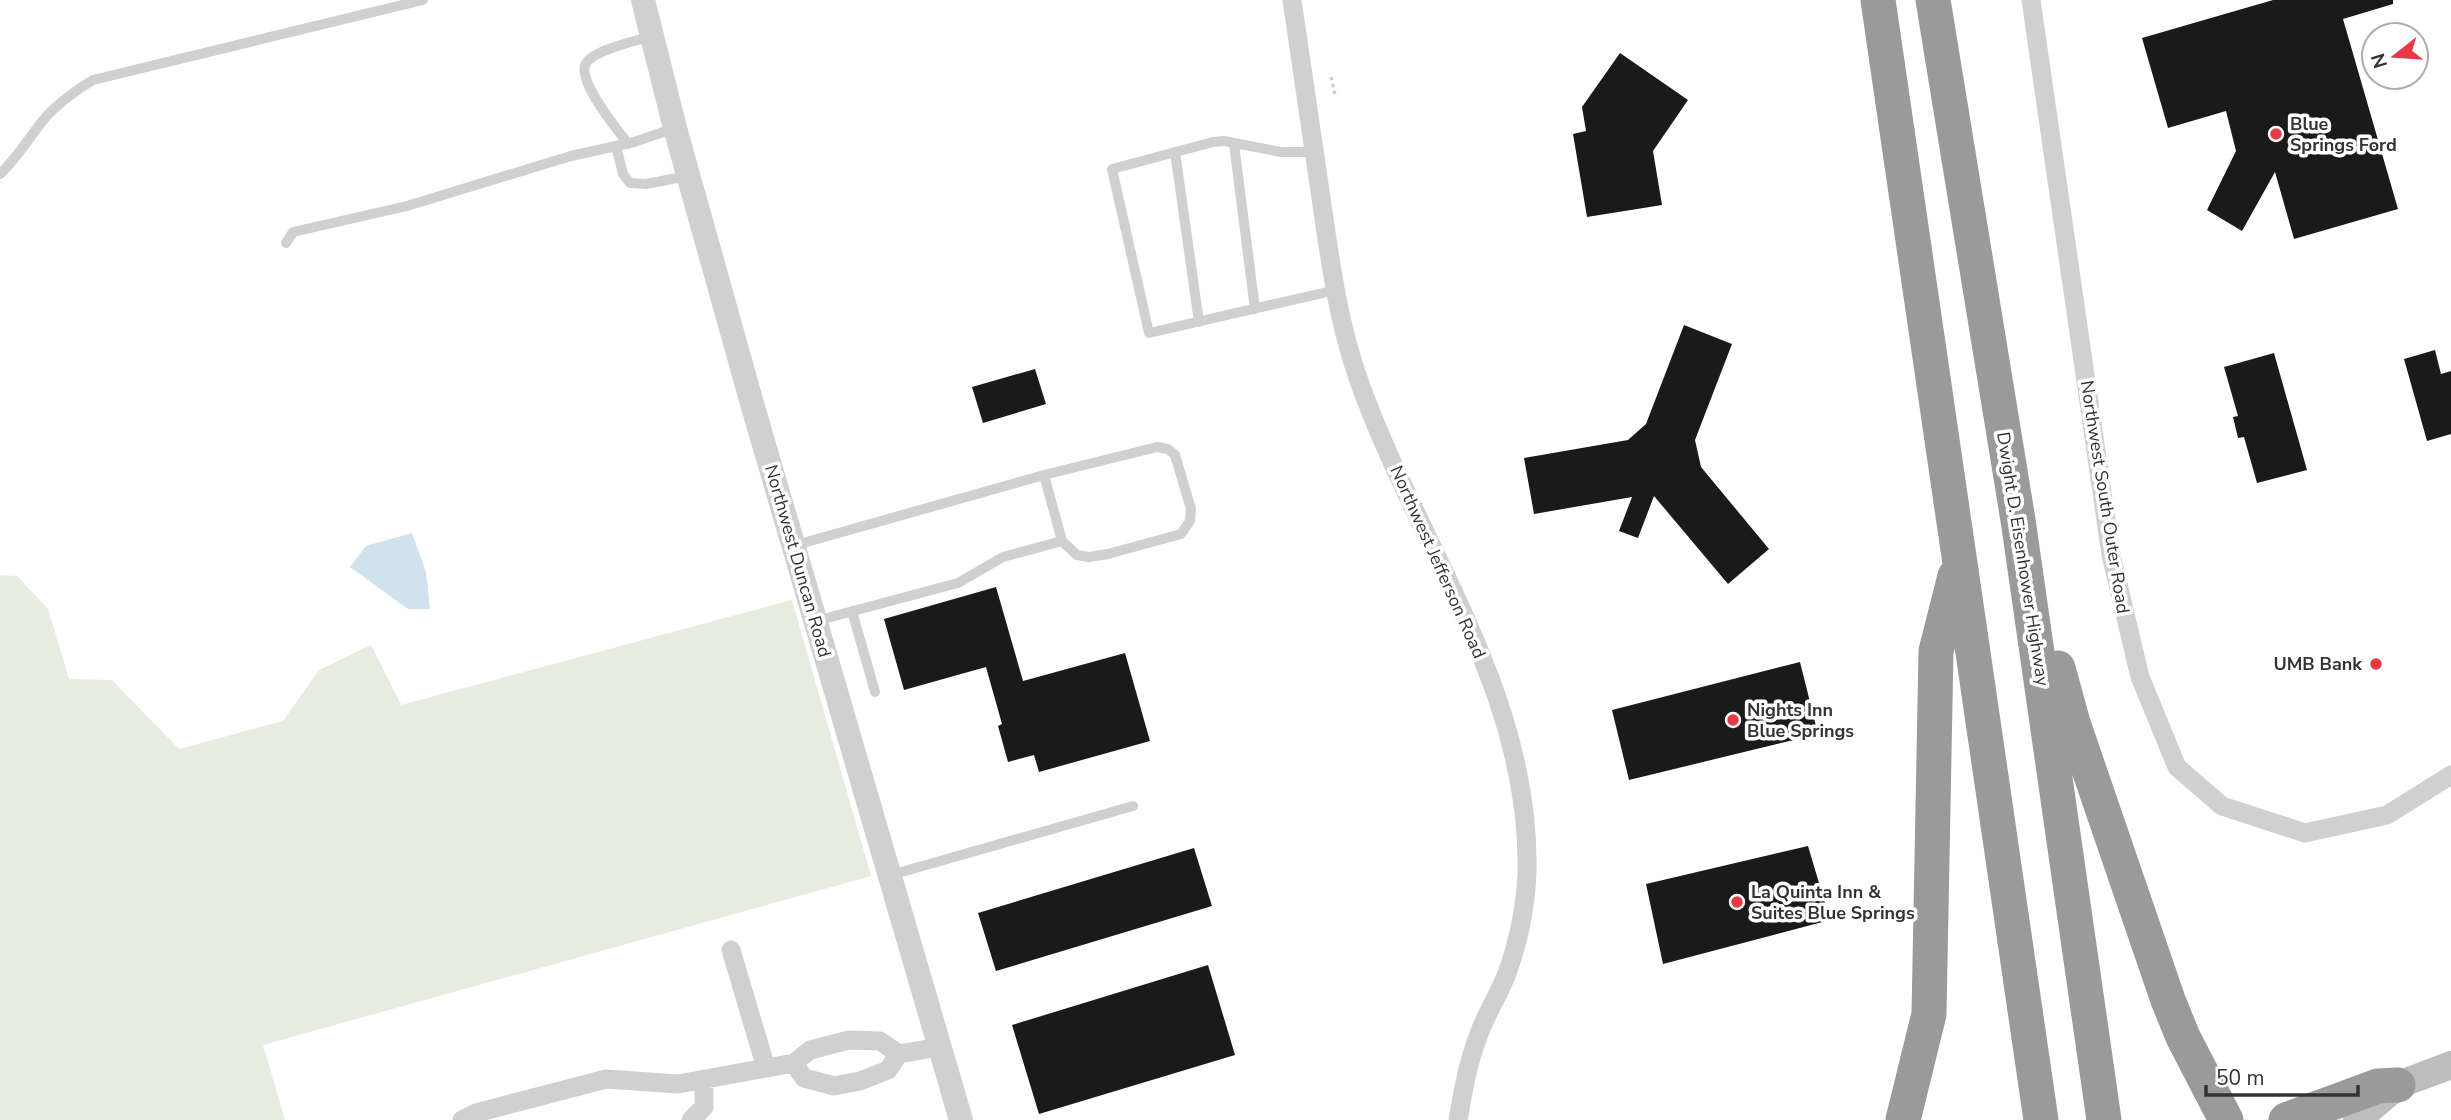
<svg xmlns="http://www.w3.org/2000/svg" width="2451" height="1120" font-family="'Nunito Sans',sans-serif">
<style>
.green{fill:#e6ecdf}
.water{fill:#cfe2ee}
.building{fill:#1a1a1a}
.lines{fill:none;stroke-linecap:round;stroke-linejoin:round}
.path{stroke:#cdcdcd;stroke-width:3.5;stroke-dasharray:3.5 3.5;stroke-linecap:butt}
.service{stroke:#d0d0d0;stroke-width:10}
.minor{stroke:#d0d0d0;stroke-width:19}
.tertiary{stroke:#d0d0d0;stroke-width:24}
.secondary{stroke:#bdbdbd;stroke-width:28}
.motorway{stroke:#9a9a9a;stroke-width:35}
.poi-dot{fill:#e63946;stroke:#fff;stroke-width:2.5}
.labels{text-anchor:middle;stroke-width:7;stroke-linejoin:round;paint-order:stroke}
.poi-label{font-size:18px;font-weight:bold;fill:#333;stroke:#fff;text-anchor:start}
.street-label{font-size:18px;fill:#333;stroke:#fff}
</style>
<rect width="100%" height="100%" fill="#fff"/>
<path class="green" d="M0,575L17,576L48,609L69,679L112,680L179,749L283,721L319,670L371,645L401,705L792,600L871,876L263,1045L285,1120H0Z"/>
<path class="water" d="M412,533L426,572L430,609H408L350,567L366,546Z"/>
<path class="building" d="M2273,0H2393V4L2343,19L2398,209L2294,239L2275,172L2242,231L2207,210L2236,151L2226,111L2168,128L2142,38Z
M1620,53L1688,100L1653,151L1662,205L1587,217L1573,134L1586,131L1582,107Z
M1684,325L1732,344L1695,440L1701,467L1769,549L1728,584L1654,496L1638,538L1619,531L1632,497L1534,514L1524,458L1628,440L1646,424Z
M2435,350L2441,374L2451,371V434L2427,441L2404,359Z
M2274,353L2307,470L2257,483L2244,437L2238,438L2233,417L2238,416L2224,367Z
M1035,369L1046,404L983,423L972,387Z
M996,587L1023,681L1125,653L1150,741L1039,772L1034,755L1008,762L998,726L1002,724L986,667L904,690L884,619Z
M1800,662L1818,734L1629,780L1612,710Z
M1808,846L1830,920L1663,964L1646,884Z
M1194,848L1212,906L996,971L978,913Z
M1208,965L1235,1055L1039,1114L1012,1025Z"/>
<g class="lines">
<path class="path" d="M1331,77L1335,95"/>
<path class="service" d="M628,144C618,130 576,81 586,63C594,50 636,41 651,36
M1234,144L1255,309
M616,146L623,174L630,183L646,184L688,176
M1175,152L1199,322
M1314,152H1281L1224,141L1213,142L1112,169L1149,333L1336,290
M0,174C18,157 30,136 45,118C59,102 75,91 93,80L423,0
M286,243L293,232L407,206L571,156L634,142L675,128
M796,545L1044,475L1157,447L1168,449L1175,455L1191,509L1190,521L1181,534L1108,554L1089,557L1077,555L1062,541L1044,475
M852,611L875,692
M816,621L958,583L1003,557L1062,541
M891,875L1133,806"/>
<path class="minor" d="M1292,0C1302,66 1311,132 1321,198C1330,260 1338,322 1359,381C1417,544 1531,692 1527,872C1526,905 1518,945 1506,976C1498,996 1486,1014 1479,1034C1468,1062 1463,1091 1458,1120
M2031,0L2111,555L2140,677L2177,767L2222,806L2305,833L2387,815L2451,775
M731,950L766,1068
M899,1054L888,1070L860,1081L834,1086L804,1078L794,1063L810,1050L849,1040L880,1041L899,1054L939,1047
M462,1120L476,1113L606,1079L678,1084L794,1063
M691,1120L704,1107V1079"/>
<path class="tertiary" d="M643,0L675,128L753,407L961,1120"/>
<path class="secondary" d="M2357,1120L2398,1085L2451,1065"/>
<path class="motorway" d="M1878,0L2041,1120
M1933,0L2018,520L2104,1120
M2058,668L2073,723L2168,1000L2183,1037L2226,1120
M1903,1120L1929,1014L1936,651L1955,576
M2286,1120L2378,1086L2398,1085"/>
</g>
<g class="poi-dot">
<circle cx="2276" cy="134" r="7"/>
<circle cx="2376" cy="664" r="7"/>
<circle cx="1733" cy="720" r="7"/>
<circle cx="1737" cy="902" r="7"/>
</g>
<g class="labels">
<g class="poi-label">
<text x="2290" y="130">Blue<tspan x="2290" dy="21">Springs Ford</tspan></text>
<text x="2362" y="670" text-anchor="end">UMB Bank</text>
<text x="1747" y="716">Nights Inn<tspan x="1747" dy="21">Blue Springs</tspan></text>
<text x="1751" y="898">La Quinta Inn &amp;<tspan x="1751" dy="21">Suites Blue Springs</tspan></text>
</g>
<g class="street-label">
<text transform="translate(2105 497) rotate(81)" y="6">Northwest South Outer Road</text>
<text transform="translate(2023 559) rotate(81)" y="6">Dwight D. Eisenhower Highway</text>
<text transform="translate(798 561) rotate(74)" y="6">Northwest Duncan Road</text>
<text transform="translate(1438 562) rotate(66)" y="6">Northwest Jefferson Road</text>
</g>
</g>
<g transform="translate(2395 56) rotate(253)"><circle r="33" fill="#ffffff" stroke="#adadad" stroke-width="2"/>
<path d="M0-5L12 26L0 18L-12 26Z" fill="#e63946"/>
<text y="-10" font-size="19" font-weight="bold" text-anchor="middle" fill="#333333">N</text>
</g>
<path d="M2206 1085v10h152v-10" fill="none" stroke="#333333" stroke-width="3.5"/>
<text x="2216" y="1085" font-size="21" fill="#333333" stroke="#ffffff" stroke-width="5" paint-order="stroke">50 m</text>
</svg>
